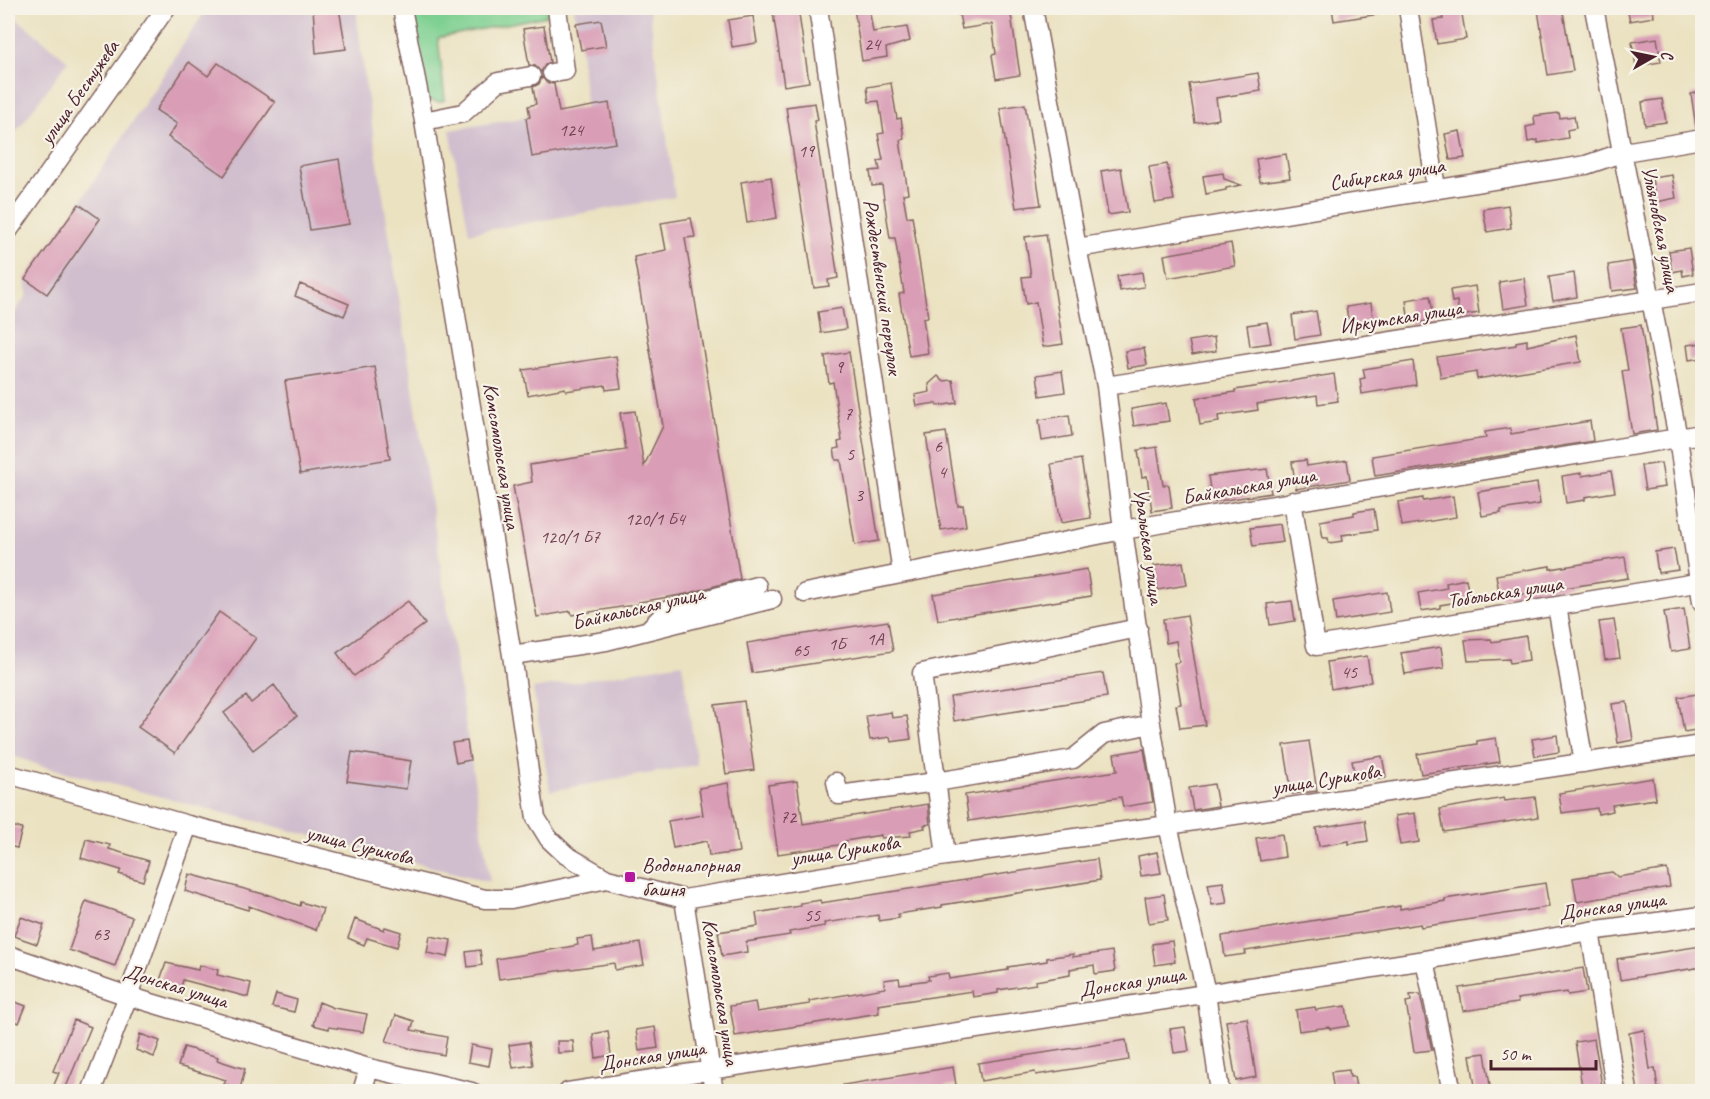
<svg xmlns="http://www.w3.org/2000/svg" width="1710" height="1099" font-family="Caveat,sans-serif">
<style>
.industrial{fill:#d0bdcd}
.green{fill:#7ed091;stroke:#64785e;stroke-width:1.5}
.building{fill:#d99db6}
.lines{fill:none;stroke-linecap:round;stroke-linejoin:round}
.minor-casing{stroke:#826360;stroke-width:21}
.minor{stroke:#fff;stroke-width:18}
.poi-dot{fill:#b5179e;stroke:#f7f3e8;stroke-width:2}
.labels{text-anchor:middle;stroke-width:4.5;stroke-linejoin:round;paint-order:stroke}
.number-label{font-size:18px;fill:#6e3e4e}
.street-label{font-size:21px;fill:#4a1f2b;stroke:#f7f3e8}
.poi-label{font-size:21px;fill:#4a1f2b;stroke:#f7f3e8;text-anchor:start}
</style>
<rect width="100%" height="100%" fill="#f7f3e8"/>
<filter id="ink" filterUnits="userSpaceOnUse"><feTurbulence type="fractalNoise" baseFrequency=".0167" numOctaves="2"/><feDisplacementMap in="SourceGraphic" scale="12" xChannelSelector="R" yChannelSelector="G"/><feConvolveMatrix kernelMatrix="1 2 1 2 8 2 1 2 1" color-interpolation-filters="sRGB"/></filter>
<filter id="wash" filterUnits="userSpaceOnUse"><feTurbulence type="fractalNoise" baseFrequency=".008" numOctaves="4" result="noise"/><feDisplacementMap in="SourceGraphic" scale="24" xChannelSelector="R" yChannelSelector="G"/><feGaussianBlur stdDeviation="1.35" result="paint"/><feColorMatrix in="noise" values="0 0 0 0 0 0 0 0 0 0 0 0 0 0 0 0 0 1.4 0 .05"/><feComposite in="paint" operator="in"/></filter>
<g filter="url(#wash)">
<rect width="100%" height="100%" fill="#ebe2c1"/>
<path class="industrial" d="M207,8H356L364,74L490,882L42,766L8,754V322L27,295L25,279L79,204Z
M574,8H649L675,197L469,233L450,130L586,107L581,50Z
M8,11L68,61L8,143Z
M682,663L697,765L550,791L533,689Z"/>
<path class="green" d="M410,8H547V16L438,38L445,100L439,102L427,100Z"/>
<g id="blocks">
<path class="building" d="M313,8H339L346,49L316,53Z
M798,8L809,82L784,86L773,12Z
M854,8H869L873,32L907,27L910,41L886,48L887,57L862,61Z
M1003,8H1010L1020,75L996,79L992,55L996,54L992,24L962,29L959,14Z
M1332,8H1379V14L1334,21Z
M1461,8L1466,39L1437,44L1433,20L1443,19L1441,10Z
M1557,8L1558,12H1563L1573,71L1548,75L1538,10Z
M1627,8H1653L1654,17L1630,21Z
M753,16L757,43L732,47L728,20Z
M601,20L606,46L581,50L576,24Z
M544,26L550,62L545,65L541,72L535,66L529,65L523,29Z
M1657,38L1661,62L1636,66L1632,42Z
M189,62L208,76L218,63L275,102L224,176L168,137L177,124L156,110Z
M1258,73L1261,91L1216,98L1219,119L1195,123L1189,84Z
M542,77L547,83L554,84L559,112L609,103L616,143L532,157L526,118L530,117L528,106L536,104L533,87L539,84Z
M891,83L897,119L901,118L904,139L900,140L908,193L903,194L907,217L912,216L928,317L923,318L928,353L909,356L899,294L904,293L895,238H890L882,185L872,186L870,171L880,170L878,161L883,160L878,134L884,133L879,101L869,102L867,87Z
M1702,92V126L1696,127L1691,94Z
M1662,99L1666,122L1645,125L1642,102Z
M815,103L818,120L814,121L838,278L828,280L829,286L814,288L786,107Z
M1025,104L1041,205L1016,208L1000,108Z
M1559,113L1560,118L1574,116L1576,128L1567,130L1568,138L1538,143V140L1528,142L1526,127L1535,125L1534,116Z
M1460,131L1465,158L1450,160L1445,134Z
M1286,154L1290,178L1260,182L1256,159Z
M339,159L349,224L310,230L299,166Z
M1167,164L1174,200L1155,203L1149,167Z
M1121,168L1128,212L1108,215L1101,171Z
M1223,173L1224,179L1241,185L1226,188V190L1206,194L1203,176Z
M1672,175L1676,198L1656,202L1652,178Z
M771,177L777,218L747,223L741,182Z
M79,204L100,219L47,294L25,279Z
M1508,205L1511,228L1487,232L1483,209Z
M691,218L695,237L685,238L740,579L686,594L639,602L640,604L572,615L571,611L537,617L513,486L532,482L530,465L626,450L620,413L635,411L644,466L663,426L634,257L666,250L661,223Z
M1046,234L1063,344L1043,347L1036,302L1026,304L1022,277L1031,276L1025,237Z
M1231,243L1235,266L1168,278L1164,255Z
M1689,248L1693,274L1683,276L1682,270L1672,272L1669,251Z
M1632,261L1637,288L1612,291L1608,265Z
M1142,272L1144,287L1120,291L1117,276Z
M1574,273L1577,297L1553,301L1549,277Z
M1524,278L1528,305L1503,309L1499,282Z
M300,284L349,304L344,316L295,296Z
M1475,286L1479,313L1459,316L1457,301L1452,302L1450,290Z
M1430,296L1434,320L1409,324L1406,300Z
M1371,303L1374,326L1350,330L1346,307Z
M842,308L846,329L821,333L818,312Z
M1316,311L1320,335L1295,339L1292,315Z
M1267,322L1271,343L1250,346L1247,325Z
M1641,325L1657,430L1632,434L1622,371L1628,370L1621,328Z
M1576,335L1581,362L1477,379L1476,372L1441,378L1437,357L1516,345V342L1527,340V346Z
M1214,337L1216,351L1192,355L1189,341Z
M1702,343V358L1689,360L1687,345Z
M1144,348L1147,365L1128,368L1125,351Z
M849,352L879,541L855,545L841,460H836L834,449L839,448L838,442L842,441L833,382L829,383L825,356Z
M616,356L621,388L606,390L605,385L566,391L565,388L528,395L523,370Z
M1413,361L1416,385L1362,394L1360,379L1365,378L1363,369Z
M375,367L390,459L300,474L285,381Z
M1062,371L1065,392L1040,396L1037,375Z
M1334,374L1338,401L1318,404L1317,395L1257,404L1258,410L1218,416L1219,422L1200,425L1196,398L1235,392V390Z
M938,376L943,381L953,380L957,403L937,406L936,403L917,406L915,395L930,392L929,384Z
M1166,403L1169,421L1134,426L1131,409Z
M1069,415L1072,436L1042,441L1039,420Z
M1590,421L1593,441L1375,476L1372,456L1486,438L1485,432L1510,428L1511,434Z
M946,432L958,506L963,505L966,526L941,530L926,435Z
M1157,447L1163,485H1169L1172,508L1152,511L1147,476L1142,477L1138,450Z
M1081,459L1091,518L1061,523L1051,464Z
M1306,460L1307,466L1347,460L1350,480L1296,489L1292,462Z
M1661,463L1665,487L1645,490L1641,466Z
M1267,469L1271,493L1212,502L1208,476Z
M1611,471L1615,492L1585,497V500L1566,503L1562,476L1581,473L1582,476Z
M1537,483L1540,504L1501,510V513L1482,516L1478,492Z
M1453,496L1456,517L1402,526L1398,502L1423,498V501Z
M1374,509L1377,530L1342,535L1343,541L1329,543L1328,538H1323L1320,521L1354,515V512Z
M1280,524L1283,542L1253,546L1250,528Z
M1674,549L1678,570L1658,573L1655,552Z
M1625,557L1628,578L1500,598L1496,575L1550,566V569Z
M1183,562L1187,585L1158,590L1154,566Z
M1087,569L1091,596L938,620L933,594Z
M1466,579L1470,600L1440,605V608L1421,611L1418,593L1447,588L1446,583Z
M1387,592L1390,612L1336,621L1333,601Z
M408,601L425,624L354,676L337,653Z
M1292,601L1295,621L1270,625L1267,604Z
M1684,609L1690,649L1671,652L1664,612Z
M219,612L256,638L175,753L138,727Z
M1187,615L1205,725L1180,728L1176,705L1181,704L1174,663L1179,662L1176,641L1166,643L1163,619Z
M1614,620L1620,658L1605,660L1599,622Z
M888,621L893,651L752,673L747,643Z
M1526,636L1529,660L1510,663L1509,659L1468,661L1465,640L1491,639L1492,642Z
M1441,647L1444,668L1405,674L1401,653Z
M1367,656L1371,682L1331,689L1327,662Z
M1103,673L1107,697L954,721L950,697Z
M274,685L297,716L253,750L224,713L246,696L251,703Z
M1697,694L1702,729L1684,732L1678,697Z
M744,701L754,770L726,774L715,705Z
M1627,702L1633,740L1618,743L1612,704Z
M891,712L892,718L907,716L911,739L891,742L890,737L870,740L866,716Z
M1557,735L1559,752L1535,756L1532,739Z
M1496,738L1500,762L1421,774L1417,754L1477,744V741Z
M467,741L470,760L456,763L452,743Z
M1309,741L1317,791L1292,794L1284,745Z
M1144,749L1153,802L1123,807L1121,797L969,821L965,795L1117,771L1114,754Z
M352,752L411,761L406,789L347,781Z
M1382,756L1386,777L1356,782L1352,761Z
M1653,778L1656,799L1612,805L1613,811L1598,814L1597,808L1562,813L1559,793Z
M797,781L803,824L928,804L930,824L924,825L925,828L910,831L911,836L881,838V835L845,841L846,844L778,854L768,785Z
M728,783L739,852L709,856L707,841L673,848L668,821L703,815L699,788Z
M1214,784L1218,806L1193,810L1189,788Z
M1535,797L1538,817L1444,832L1440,809L1504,798L1505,801Z
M1415,813L1419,842L1400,845L1395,816Z
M1365,820L1368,841L1349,844V841L1319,846L1316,828Z
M8,825L22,829L17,848L8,846Z
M1282,834L1285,857L1260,861L1256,838Z
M86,839L110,845L109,849L149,861L143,881L119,874L121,870L81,858Z
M1157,852L1161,873L1141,876L1138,856Z
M1097,859L1100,880L942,905V907L898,914L899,918L884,920L879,921L878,915L824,923L825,926L789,932L790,935L746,942L747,952L722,956L718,932L758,926L756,913L801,906L800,903L815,901L820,900L821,903Z
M1667,869L1670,887L1577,902L1573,878L1612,872L1618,877Z
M189,874L267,895V894L300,906L301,902L323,909L316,930L249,906L248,910L185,891Z
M1223,882L1227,903L1212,905L1208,884Z
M1545,883L1549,907L1421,927L1420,924L1245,951L1246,954L1225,957L1222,936L1400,906V909L1445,901V899Z
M1164,894L1168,920L1149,923L1145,897Z
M86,901L132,917L115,966L69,950Z
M21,917L44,925L37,944L14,936Z
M355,919L384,930L385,927L401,932L397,947L367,938L364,945L348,938Z
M430,936L451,940L448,957L427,953Z
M592,937L594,951L640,943L644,965L615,970L614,963L499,979L496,959L568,947L578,945L577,939Z
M1172,941L1175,962L1155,965L1152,944Z
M1701,946L1702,967L1620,980L1617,959Z
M480,950L482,965L468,967L466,952Z
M1112,951L1115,971L1095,974L1094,965L1070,969V975L1035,981L1036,984L998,990V993L973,997L972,991L878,1005L879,1013L735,1036L730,1006L755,1002L757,1012L810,1004L809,1001L885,988L884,980L899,978L900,984L929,980L928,976L948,973L949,979L1008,970V967L1047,961V958L1073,954V957Z
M166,963L198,970L199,965L218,970L217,975L251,983L248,997L183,980L180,991L158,986Z
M1583,968L1587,992L1568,995L1567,992L1517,999L1518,1003L1463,1011L1459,988Z
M276,994L297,1000L294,1012L272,1007Z
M1420,994L1432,1050L1414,1052L1406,1002L1411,1001L1410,995Z
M10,1000L26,1006L19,1023L8,1018V1006Z
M319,1002L334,1008L367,1014L363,1032L329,1027V1029L313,1025Z
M1346,1006L1349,1026L1330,1029L1329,1027L1299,1031L1296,1010L1315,1007L1316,1010Z
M396,1015L414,1021L411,1030L447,1037L444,1055L416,1050L386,1041Z
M1247,1018L1256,1077L1236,1081L1226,1021Z
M74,1020L91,1027L64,1092H51L59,1073L53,1071Z
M655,1027L658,1048L639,1051L636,1030Z
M1185,1027L1189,1051L1174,1053L1170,1029Z
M1644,1030L1650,1069L1655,1068L1658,1089L1638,1092L1629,1033Z
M608,1031L611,1055L596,1058L593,1034Z
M140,1034L160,1041L154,1057L136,1050Z
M1594,1039L1597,1056L1603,1092H1588L1587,1085L1582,1086L1575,1042Z
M1126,1040L1129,1060L1036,1075L1035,1072L981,1081L978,1063Z
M557,1041H573L574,1052L558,1053Z
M529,1042L533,1065L513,1068L509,1045Z
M471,1045L492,1049L489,1066L468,1062Z
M184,1047L218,1057L217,1060L245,1069L240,1089L224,1084L226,1080L178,1066Z
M1485,1053L1491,1092H1476L1470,1055Z
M953,1067L956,1085L914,1092H844L843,1085Z
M1349,1070L1350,1077H1354L1357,1092H1334L1331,1072Z"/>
</g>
</g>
<g filter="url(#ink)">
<use href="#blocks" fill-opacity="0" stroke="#826360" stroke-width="1.5"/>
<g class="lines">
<g class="minor-casing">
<path id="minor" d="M402,8L424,121L512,655L536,818L549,839L566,855L607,879
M818,8L902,573
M1033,8L1077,248L1106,386L1123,530L1151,724L1168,825L1206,993L1220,1092
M1408,8L1436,188
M1594,8L1678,438L1702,602
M552,73L565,71L557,8
M424,121L463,113L498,82L531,76
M8,231L166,8
M1077,248L1586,165L1624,152L1702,139
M1106,386L1702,292
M1292,501L1316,646L1702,582
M805,593L1123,530L1702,434
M1557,606L1584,763
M648,630L668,610L757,586
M512,655L606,641L772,599
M8,774L188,825L485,899H511L607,879L684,899L946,856L1168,825L1702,745
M836,782L839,795L936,782L1073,759L1104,734L1151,724
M946,856L922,673L1138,628
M684,899L714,1092
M1590,931L1616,1092
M8,955L128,996L369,1068L472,1092
M1425,960L1452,1092
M91,1092L128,996L188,825
M362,1092L369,1068
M568,1092L1425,960L1590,931L1702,916"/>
</g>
<use href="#minor" class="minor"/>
</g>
</g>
<rect class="poi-dot" x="624" y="871" width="12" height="12" rx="3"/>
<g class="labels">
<g class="number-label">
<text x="872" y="50">24</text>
<text x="571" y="136">124</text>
<text x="806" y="157">19</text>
<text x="839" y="373">9</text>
<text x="848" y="420">7</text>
<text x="938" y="452">6</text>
<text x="850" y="460">5</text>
<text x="942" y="478">4</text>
<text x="859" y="501">3</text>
<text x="655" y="525">120/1 Б4</text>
<text x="570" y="543">120/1 Б7</text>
<text x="875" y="645">1А</text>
<text x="837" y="650">1Б</text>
<text x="801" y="656">65</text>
<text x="1349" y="678">45</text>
<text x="788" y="823">72</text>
<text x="812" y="921">55</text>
<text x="101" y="940">63</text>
</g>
<g class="street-label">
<text transform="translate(79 92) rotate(-55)" y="7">улица Бестужева</text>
<text transform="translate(1387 174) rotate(-9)" y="7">Сибирская улица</text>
<text transform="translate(1661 229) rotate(79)" y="7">Ульяновская улица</text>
<text transform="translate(883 287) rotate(82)" y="7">Рождественский переулок</text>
<text transform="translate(1401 317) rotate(-9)" y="7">Иркутская улица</text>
<text transform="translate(502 456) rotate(81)" y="7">Комсомольская улица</text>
<text transform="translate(1249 486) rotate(-10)" y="7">Байкальская улица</text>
<text transform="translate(1149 546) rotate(82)" y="7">Уральская улица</text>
<text transform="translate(1505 592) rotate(-9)" y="7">Тобольская улица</text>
<text transform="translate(638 608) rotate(-13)" y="7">Байкальская улица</text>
<text transform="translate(1326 779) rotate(-9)" y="7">улица Сурикова</text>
<text transform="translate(360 845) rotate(14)" y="7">улица Сурикова</text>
<text transform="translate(845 850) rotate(-9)" y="7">улица Сурикова</text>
<text transform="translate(1612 906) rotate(-8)" y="7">Донская улица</text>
<text transform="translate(1132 982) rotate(-9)" y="7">Донская улица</text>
<text transform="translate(176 986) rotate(17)" y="7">Донская улица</text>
<text transform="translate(721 992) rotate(81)" y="7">Комсомольская улица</text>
<text transform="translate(652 1056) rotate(-9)" y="7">Донская улица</text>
</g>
<g class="poi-label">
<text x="642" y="872">Водонапорная<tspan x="642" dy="24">башня</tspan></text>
</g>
</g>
<rect width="1710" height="1099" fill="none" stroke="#f7f3e8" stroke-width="30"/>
<g transform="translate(1653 57) rotate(81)" stroke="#f7f3e8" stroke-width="4.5" paint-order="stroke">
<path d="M0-4.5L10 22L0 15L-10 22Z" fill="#4a1f2b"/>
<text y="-9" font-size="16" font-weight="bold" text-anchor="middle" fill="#4a1f2b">С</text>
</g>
<path d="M1491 1060v9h105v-9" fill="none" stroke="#4a1f2b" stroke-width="3"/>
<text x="1500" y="1060" font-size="18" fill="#4a1f2b" stroke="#f7f3e8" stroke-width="4.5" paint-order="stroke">50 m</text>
</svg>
